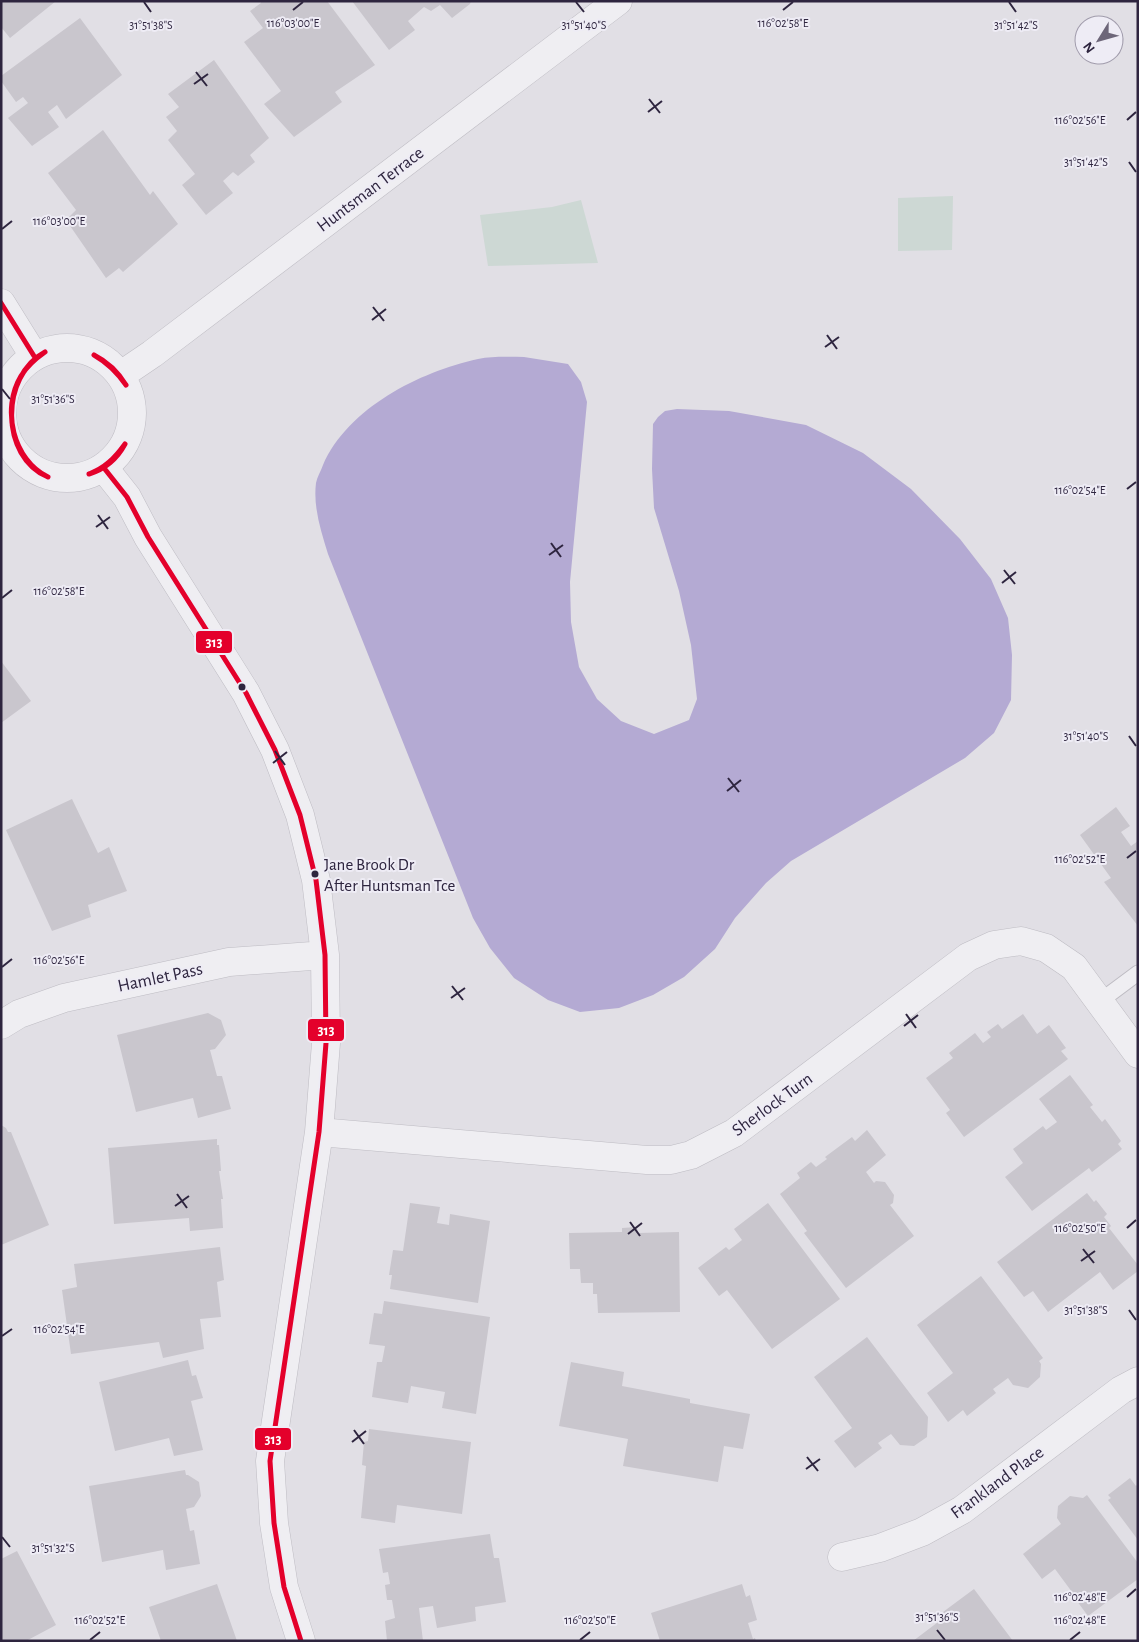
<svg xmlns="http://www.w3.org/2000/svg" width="1139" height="1642" font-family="'Alegreya Sans',sans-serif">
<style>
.green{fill:#cdd8d4}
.water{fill:#b4aad3}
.building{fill:#c9c6cd}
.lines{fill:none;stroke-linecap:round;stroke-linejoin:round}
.lane-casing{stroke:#bebcc3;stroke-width:17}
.street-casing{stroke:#bebcc3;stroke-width:29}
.lane{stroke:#efeef2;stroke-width:15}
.street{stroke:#efeef2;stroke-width:28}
.bus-1-casing{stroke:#eeecf5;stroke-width:9}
.bus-1{stroke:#e4002b;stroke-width:5}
.ticks{fill:none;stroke:#2e253f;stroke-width:2}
.bus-dot{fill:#2e253f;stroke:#eeecf5;stroke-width:2}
.labels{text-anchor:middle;stroke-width:4;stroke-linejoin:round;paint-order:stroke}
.bus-label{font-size:17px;fill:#2e253f;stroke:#eeecf5;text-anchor:start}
.street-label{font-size:18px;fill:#2e253f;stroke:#eeecf5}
.ticks-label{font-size:12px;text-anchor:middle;fill:#2e253f;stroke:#eeecf5;stroke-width:4;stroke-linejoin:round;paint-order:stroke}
.line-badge{stroke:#eeecf5;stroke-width:2}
.badge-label{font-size:14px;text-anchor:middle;font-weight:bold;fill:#fff}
</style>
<rect width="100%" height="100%" fill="#e1dfe5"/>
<path class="green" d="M953,196L952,250L898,251V198Z
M581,200L598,263L488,266L480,215L552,207Z"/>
<path class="water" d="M524,357L568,364L581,382L587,402L570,582L571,622L579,667L597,699L621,721L654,734L689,720L697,699L691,645L679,591L654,508L652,469L653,424L658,417L665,411L677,409L729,411L806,425L863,453L911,489L960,539L991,579L1008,618L1012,655L1011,700L994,733L965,758L791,861L766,883L735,918L715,949L684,977L653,995L619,1008L580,1012L548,1000L514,978L490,948L473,918L328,554C321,531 313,507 316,483C317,477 321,471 323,465C348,408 419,372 478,359C493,356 509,357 524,357Z"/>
<path class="building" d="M1,1H56L10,38L1,27Z
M260,1H327L375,65L335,92L342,102L294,137L264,104L281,91L244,42L263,28L250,11L261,3Z
M352,1H471L470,4L452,18L440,5L431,11L424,7L408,21L415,30L389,50Z
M80,18L122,75L66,119L57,105L48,112L59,127L32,146L8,118L28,103L23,97L16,102L1,81V76Z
M214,60L269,138L250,155L255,162L238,176L233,172L223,181L233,193L206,215L182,185L195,174L168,140L177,131L166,117L179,107L168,94Z
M103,130L150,195L153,191L178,224L123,272L119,268L106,278L66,220L76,210L48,173Z
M1,661L31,701L1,723Z
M72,799L98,853L109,847L127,891L88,905L91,917L52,931L6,830Z
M1116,807L1130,826L1121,832L1131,846L1138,841V926L1104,882L1111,878L1080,835Z
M208,1013L221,1020L226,1035L215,1049L210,1050L217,1076H222L231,1109L198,1118L193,1098L136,1112L117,1035Z
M1023,1014L1037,1034L1049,1025L1066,1048L1061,1051L1068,1059L964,1137L946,1113L950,1110L926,1078L953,1058L949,1053L975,1033L983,1043L991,1037L987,1032L998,1024L1002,1029Z
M1070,1075L1093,1105L1090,1107L1102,1122L1105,1119L1121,1141L1118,1144L1122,1149L1092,1172L1089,1168L1032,1211L1005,1177L1023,1163L1013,1149L1043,1126L1046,1130L1057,1122L1039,1099Z
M1,1125L6,1128L8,1132H11L49,1225L1,1245Z
M867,1130L886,1155L866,1172L874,1183L876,1181L885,1182L894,1195L893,1203L890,1205L914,1236L846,1288L804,1233L807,1231L780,1194L800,1178L797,1173L811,1162L816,1167L827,1159L825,1157L852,1137L855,1141Z
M217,1139V1145H219L221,1171H219L223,1199H221L223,1228L190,1231L189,1218L114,1224L108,1148Z
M1087,1193L1094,1202L1096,1200L1107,1214L1104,1217L1111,1226L1109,1228L1138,1265V1271L1113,1290L1100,1272L1048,1312L1033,1291L1024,1297L997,1262Z
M410,1203L440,1207L437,1223L449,1225L450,1214L490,1221L478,1303L390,1289L392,1275H389L393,1250L403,1251Z
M768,1203L840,1299L772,1349L727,1290L719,1296L698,1268L726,1247L729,1250L742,1240L734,1229Z
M637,1227L638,1233L679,1232L680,1312L598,1313L597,1294H593V1283H581L580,1269H570L569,1233L622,1232V1228Z
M220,1247L224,1280L217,1282L221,1317L200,1319L204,1349L163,1358L159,1342L71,1354L62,1290L77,1287L74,1264Z
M981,1276L1043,1358L1039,1361L1041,1364L1040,1377L1028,1388L1013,1385L1008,1378L993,1389L996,1393L967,1416L963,1410L948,1422L927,1393L953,1373L917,1325Z
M384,1301L490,1317L476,1414L442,1408L445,1392L411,1386L408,1403L372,1397L377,1362H382L385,1346L369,1344L374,1313L382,1314Z
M867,1337L928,1417L927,1437L914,1446L900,1445L891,1434L878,1443L882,1448L855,1468L834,1441L852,1428L814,1377Z
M188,1360L192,1376L196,1375L203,1398L191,1401L203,1450L174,1456L169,1438L115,1451L99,1382Z
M571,1362L624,1372L622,1386L690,1399V1403L750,1414L743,1449L724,1446L718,1482L623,1466L628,1439L559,1426Z
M369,1429L471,1442L462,1514L397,1505L395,1523L361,1518L366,1466L362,1465L364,1442L368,1441Z
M185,1470L186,1475H188L199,1482L201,1496L194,1507L186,1509L190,1531L194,1530L200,1564L166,1570L163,1550L102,1562L89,1486Z
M1130,1478L1136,1486L1138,1484V1540L1108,1500L1111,1498L1108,1495Z
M1087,1495L1138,1563V1579L1088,1616L1071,1593L1072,1592L1055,1569L1042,1579L1023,1554L1061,1524L1057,1518L1058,1506L1070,1496L1083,1498Z
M490,1534L494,1558H499L506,1602L475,1607L476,1621L437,1628L433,1606L419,1608L423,1641H387L385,1621L395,1618L392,1600H387L385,1585L390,1584L388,1572L383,1573L379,1549Z
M17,1551L56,1625L26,1641H1V1559Z
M217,1584L237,1641H161L149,1607Z
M742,1584L746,1597L750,1595L757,1620L748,1623L753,1639L755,1638L756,1641H660L651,1613Z
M974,1589L1013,1641H913L946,1616L943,1612Z"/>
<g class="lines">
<g class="lane-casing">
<path id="lane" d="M1099,1002L1138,973"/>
</g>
<g class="street-casing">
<path id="street" d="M1,303L34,356
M2 413a65 65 0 1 1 130 0a65 65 0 1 1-130 0Z
M121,375L152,354L618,1
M104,468L127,497L148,537L246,693L275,750L300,815L316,880L325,955L326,1043L319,1132L270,1461L274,1523L284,1587L301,1641
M1,1025L19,1014L64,998L229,962L325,955
M319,1132L647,1160H671L691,1155L734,1133L968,957L994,945L1021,941L1046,948L1074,967L1138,1054
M842,1557L880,1548L922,1532L962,1510L1121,1390L1138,1381"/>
</g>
<use href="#lane" class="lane"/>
<use href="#street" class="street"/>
<g class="bus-1-casing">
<path id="bus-1" d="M1,303L34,356
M45,352C35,359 27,366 21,376C1,409 13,460 48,477
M45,352C0,376 0,457 48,477
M94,355C108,362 118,372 126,385
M94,355C108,363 117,372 126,385
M104,468L127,497L148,537L246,693L275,750L300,815L316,880L325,955L326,1043L319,1132L270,1461L274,1523L284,1587L301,1641
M89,474C105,468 115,458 125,444
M89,474C105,469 117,459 125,444"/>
</g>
<use href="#bus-1" class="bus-1"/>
</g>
<path class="ticks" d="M144,2L151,12M576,2L584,12M1009,2L1016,12M293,10L303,2M783,10L793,2M196,72L207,86M194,84L208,74M649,99L660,113M648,112L662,101M1127,120L1136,112M1129,162L1136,172M2,229L12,221M373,307L384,321M372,320L386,309M827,335L837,349M825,347L839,337M2,389L10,399M1127,489L1136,482M98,515L108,529M96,527L110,517M551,543L561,557M549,555L563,545M1004,570L1015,584M1002,583L1016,572M2,598L12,590M1129,736L1136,746M275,751L285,765M273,763L287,752M728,778L739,792M727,791L741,780M1127,858L1136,851M2,967L12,959M452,986L463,1000M451,998L465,988M906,1014L916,1028M904,1026L918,1015M177,1194L187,1208M175,1206L189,1196M630,1222L640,1236M1127,1228L1136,1220M628,1234L642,1223M1083,1249L1094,1263M1081,1261L1095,1251M1129,1310L1136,1320M2,1336L12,1329M354,1430L364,1444M352,1442L366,1431M807,1457L818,1471M806,1469L820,1459M2,1537L10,1547M1127,1597L1136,1589M937,1630L945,1640M90,1640L100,1632M580,1640L590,1632M1070,1640L1080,1632"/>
<g class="bus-dot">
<circle cx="242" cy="687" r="4.5"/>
<circle cx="315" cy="874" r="4.5"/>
</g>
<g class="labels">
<g class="bus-label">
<text x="324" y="870">Jane Brook Dr<tspan x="324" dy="21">After Huntsman Tce</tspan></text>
</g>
<g class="street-label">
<text transform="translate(370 189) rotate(-37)" y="6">Huntsman Terrace</text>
<text transform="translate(160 977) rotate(-12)" y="6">Hamlet Pass</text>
<text transform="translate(772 1104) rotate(-36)" y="6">Sherlock Turn</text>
<text transform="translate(997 1482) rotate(-36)" y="6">Frankland Place</text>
</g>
</g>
<g class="ticks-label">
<text x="293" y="27">116°03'00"E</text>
<text x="783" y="27">116°02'58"E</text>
<text x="151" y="29">31°51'38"S</text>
<text x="584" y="29">31°51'40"S</text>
<text x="1016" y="29">31°51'42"S</text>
<text x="1080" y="124">116°02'56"E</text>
<text x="1086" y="166">31°51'42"S</text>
<text x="59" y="225">116°03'00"E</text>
<text x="53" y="403">31°51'36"S</text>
<text x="1080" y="494">116°02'54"E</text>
<text x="59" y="595">116°02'58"E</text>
<text x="1086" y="740">31°51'40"S</text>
<text x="1080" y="863">116°02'52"E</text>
<text x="59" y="964">116°02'56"E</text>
<text x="1080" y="1232">116°02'50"E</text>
<text x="1086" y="1314">31°51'38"S</text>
<text x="59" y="1333">116°02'54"E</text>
<text x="53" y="1552">31°51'32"S</text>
<text x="1080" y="1601">116°02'48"E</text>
<text x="937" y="1621">31°51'36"S</text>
<text x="100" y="1624">116°02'52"E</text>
<text x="590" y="1624">116°02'50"E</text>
<text x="1080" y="1624">116°02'48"E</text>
</g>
<g class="line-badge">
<rect x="195" y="630" width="38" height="24" rx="5" fill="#e4002b"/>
<rect x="307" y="1018" width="38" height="24" rx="5" fill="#e4002b"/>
<rect x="254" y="1427" width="38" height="24" rx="5" fill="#e4002b"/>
</g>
<g class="badge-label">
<text x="214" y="647">313</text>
<text x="326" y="1035">313</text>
<text x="273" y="1444">313</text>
</g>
<rect width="1139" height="1642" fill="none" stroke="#2e253f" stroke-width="5"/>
<g transform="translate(1099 40) rotate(233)"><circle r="24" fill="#eeecf5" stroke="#a19cac"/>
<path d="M0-4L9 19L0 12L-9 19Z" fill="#6d6679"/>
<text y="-8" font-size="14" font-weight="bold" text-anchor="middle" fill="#2e253f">N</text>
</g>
</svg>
